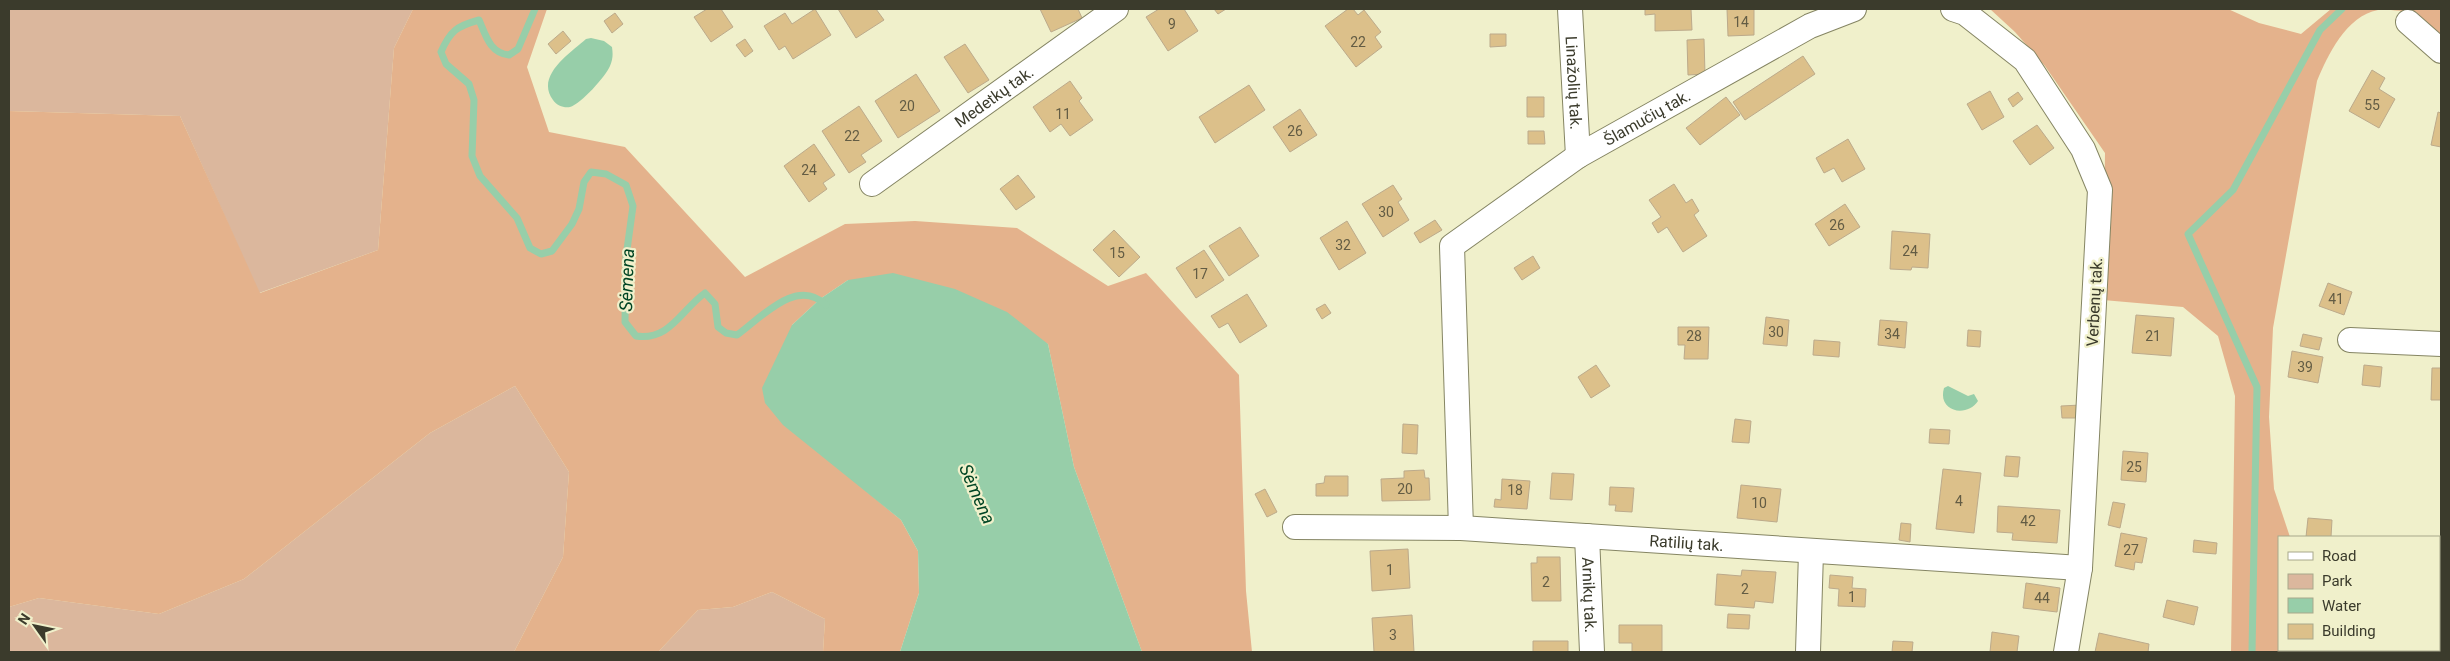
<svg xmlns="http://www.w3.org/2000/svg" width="2450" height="661" font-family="Roboto,sans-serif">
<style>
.green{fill:#dbb79d}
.forest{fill:#e4b28c}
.water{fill:#97cea9}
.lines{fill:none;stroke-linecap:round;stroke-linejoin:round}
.stream{stroke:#97cea9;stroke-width:7}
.building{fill:#dcc08a;stroke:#bcaa8b}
.street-casing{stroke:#858563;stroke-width:26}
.street{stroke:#fff;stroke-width:24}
.labels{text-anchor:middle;stroke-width:4.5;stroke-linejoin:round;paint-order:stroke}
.number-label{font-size:14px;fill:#635c44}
.street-label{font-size:16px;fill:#3b3b2c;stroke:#f0f0cb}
.water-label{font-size:18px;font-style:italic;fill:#004524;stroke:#f0f0cb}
</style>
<rect width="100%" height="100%" fill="#f0f0cb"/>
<path class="green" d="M9,9H413L394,48L378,250L259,293L180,116L9,111Z
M515,386L569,472L563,557L514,652H9V607L39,598L159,614L244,579L430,433Z
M772,592L825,619L823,652H658L698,610L733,607Z"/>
<path class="forest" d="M413,9H547L527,67L549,132L625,147L745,277L845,224L915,221L1017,228L1108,286L1146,273L1239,375L1246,591L1252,652H1142L1074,467L1048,344L848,280L820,299L792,325L860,486L901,520L918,551L919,593L900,652H823L825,619L772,592L733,607L698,610L658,652H514L563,557L569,472L515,386L430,433L244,579L159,614L39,598L9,607V111L180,116L260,293L378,250L394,48Z
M1990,9H2228L2259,23L2301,34L2331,9H2441V35L2416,12C2405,12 2388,9 2378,10C2346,16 2328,55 2317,81L2273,328L2269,417L2274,489L2290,537H2279V650H2283L2282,652H2231L2235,396L2218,336L2183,307L2103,300L2105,153L2045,66L2015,32Z"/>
<path class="water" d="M591,38L604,41L612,47C613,54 613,59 610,66C606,76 581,104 570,107C564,108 557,106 553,100C535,76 570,53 586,39Z
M893,273L955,289L1007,312L1048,344L1074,467L1142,652H900L919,593L918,551L901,520L783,425L765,403L762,388L792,325L820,299L848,280Z
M1948,386L1968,396L1974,394L1978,401C1967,418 1937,412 1944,388Z"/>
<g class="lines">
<path class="stream" d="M535,9L518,49L509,55C490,53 486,36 479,20C457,26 450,31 441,52L446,64L469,84L474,100L472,156L480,176L517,218L530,248L541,254L552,251L572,224L579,209L584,182L591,172L606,174L626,185L633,206L626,257L625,322L636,336C670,341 681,310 705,293L715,304L718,327L726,333L737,335C763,316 797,277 826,305
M2252,652L2257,387L2188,234L2233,190L2320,30L2342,9"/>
</g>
<path class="building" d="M707,9H721L733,27L711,42L694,17Z
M815,9L831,35L793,59L785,46L779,50L764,26L785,13L792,24Z
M838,9H876L884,20L856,38Z
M1040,9H1078L1082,18L1051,32Z
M1159,9H1184L1198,31L1168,51L1146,17Z
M1214,9H1226L1218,14Z
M1348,9H1353L1358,15L1364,10L1381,32L1375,37L1382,47L1356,67L1325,26Z
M1645,9H1691L1692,30L1655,31V14L1645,15Z
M1727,9H1754V35L1728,36Z
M615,13L623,24L612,33L604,21Z
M563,31L571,41L556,54L548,44Z
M1490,34H1506V46L1490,47Z
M745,39L753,51L745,57L736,45Z
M1704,39L1705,74L1688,75L1687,40Z
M965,44L989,80L968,93L944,57Z
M1803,56L1815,74L1745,120L1733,102Z
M2372,70L2385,78L2379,89L2395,99L2379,128L2349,111Z
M916,74L940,111L898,138L875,101Z
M1070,81L1082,98L1079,101L1093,120L1070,136L1061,124L1050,132L1033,107Z
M1249,85L1265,110L1215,143L1199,117Z
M1990,91L2004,117L1982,130L1967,104Z
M2018,92L2023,99L2013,107L2008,99Z
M1527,97H1544V117H1527Z
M1726,97L1740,115L1700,145L1686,128Z
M859,106L882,141L861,155L866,162L849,173L822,131Z
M1300,109L1317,135L1290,152L1273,127Z
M2438,112L2441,113V147L2431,145Z
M2037,125L2054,148L2030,165L2013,141Z
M1528,131H1544L1545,144H1528Z
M1848,139L1865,169L1842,182L1834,168L1824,173L1816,158Z
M814,144L835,175L823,183L827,189L809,202L784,166Z
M1018,175L1035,197L1016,210L1000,189Z
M1674,184L1686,203L1692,199L1699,211L1694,215L1707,236L1683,252L1667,227L1658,233L1652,223L1661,217L1649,200Z
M1393,185L1402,199L1398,202L1409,220L1383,237L1362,204Z
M1845,204L1860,227L1829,246L1815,224Z
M1435,220L1442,230L1420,243L1414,233Z
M1347,221L1366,253L1339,270L1320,238Z
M1240,227L1259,256L1229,276L1209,246Z
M1114,230L1140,257L1119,277L1093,250Z
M1892,231L1930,234L1928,268L1912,267L1911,270L1890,269Z
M1204,250L1224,280L1196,298L1176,268Z
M1533,256L1540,268L1522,280L1514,268Z
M2328,283L2352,292L2344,315L2319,306Z
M1247,294L1267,326L1240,343L1228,323L1219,328L1211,316Z
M1325,304L1331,313L1322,319L1316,309Z
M2136,315L2174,318L2171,356L2132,353Z
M1766,317L1789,320L1787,346L1763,344Z
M1880,320L1907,322L1905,348L1878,345Z
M1678,327H1709L1708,359H1684L1685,345H1678Z
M1968,330L1981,331L1980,347L1967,346Z
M2303,334L2322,338L2319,350L2300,346Z
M1814,340L1840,342L1839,357L1813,355Z
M2292,351L2323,357L2318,383L2288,377Z
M1596,365L1610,386L1591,398L1578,377Z
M2364,365L2382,367L2380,387L2362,385Z
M2432,368H2441V400H2431Z
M2081,405L2082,418H2062L2061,406Z
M1735,419L1751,421L1749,443L1732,442Z
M1403,424L1418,425L1417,454L1402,453Z
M1930,429L1950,430L1949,444L1929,443Z
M2123,451L2148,453L2146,482L2121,480Z
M2006,456L2020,457L2018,477L2004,476Z
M1943,469L1981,473L1974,533L1936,529Z
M1424,470L1425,478H1429L1430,500L1382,501L1381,479L1404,478V471Z
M1552,473L1574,474L1572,500L1550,499Z
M1325,476H1348V496H1316V484L1324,483Z
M1502,479L1530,481L1527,509L1494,507L1495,499L1501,500Z
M1741,485L1781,489L1777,522L1737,518Z
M1610,487L1634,488L1632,512L1615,511L1616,505H1609Z
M1265,489L1277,512L1267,517L1255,494Z
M2113,502L2125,504L2120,528L2108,525Z
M1998,506L2060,510L2057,543L2012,540L2013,533L1997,532Z
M2308,518L2332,520L2331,537H2306Z
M1901,523L1911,524L1910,542L1899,540Z
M2121,533L2147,538L2142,563L2135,562L2134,570L2115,566Z
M2194,540L2217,543L2216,554L2193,552Z
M1408,549L1410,588L1372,591L1370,551Z
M1537,557H1560L1561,601H1532L1531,563H1537Z
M1742,570L1776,572L1773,603L1755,601L1754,608L1715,605L1717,574L1741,576Z
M1830,575L1853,577L1852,588L1866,589L1865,607L1838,606L1839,589L1829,588Z
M2026,583L2060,588L2057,612L2023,608Z
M2167,600L2198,607L2194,625L2163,617Z
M2439,612L2441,613V631H2439Z
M1728,614L1750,615L1749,629L1727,628Z
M1412,615L1414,652H1374L1372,618Z
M1619,625H1662V652H1632V643H1619Z
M1992,632L2019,636L2017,652H1990Z
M2099,633L2149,644L2148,652H2095Z
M1533,641H1568V652H1533Z
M1893,641L1913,642L1912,652H1892Z"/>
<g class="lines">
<g class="street-casing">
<g id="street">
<path id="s1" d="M1570,9L1578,156"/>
<path d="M1953,9L1965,13L2025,60L2083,149L2100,190L2080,568L2066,652"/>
<path d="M2408,22L2441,51"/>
<path id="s2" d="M872,184L1116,9"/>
<path d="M2350,340L2441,344"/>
<path id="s3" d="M1295,527L1461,528L2080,568"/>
<path id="s4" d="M1461,528L1452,246L1578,156L1810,26L1854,9"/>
<path id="s5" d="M1587,536L1592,652"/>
<path d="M1808,652L1811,552"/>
</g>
</g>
<use href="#street" class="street"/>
</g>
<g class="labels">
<g class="number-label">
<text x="1741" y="27">14</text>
<text x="1172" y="29">9</text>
<text x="1358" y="47">22</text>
<text x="2372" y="110">55</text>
<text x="907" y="111">20</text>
<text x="1063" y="119">11</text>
<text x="1295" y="136">26</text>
<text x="852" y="141">22</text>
<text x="809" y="175">24</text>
<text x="1386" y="217">30</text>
<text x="1837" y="230">26</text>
<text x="1343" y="250">32</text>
<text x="1910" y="256">24</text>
<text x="1117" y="258">15</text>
<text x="1200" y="279">17</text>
<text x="2336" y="304">41</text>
<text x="1776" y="337">30</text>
<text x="1892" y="339">34</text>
<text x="1694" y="341">28</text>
<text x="2153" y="341">21</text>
<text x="2305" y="372">39</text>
<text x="2134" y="472">25</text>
<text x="1405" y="494">20</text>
<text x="1515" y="495">18</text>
<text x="1959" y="506">4</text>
<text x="1759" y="508">10</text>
<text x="2028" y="526">42</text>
<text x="2131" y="555">27</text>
<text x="1390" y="575">1</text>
<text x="1546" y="587">2</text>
<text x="1745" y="594">2</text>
<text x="1852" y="602">1</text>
<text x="2042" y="603">44</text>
<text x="1393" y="640">3</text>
</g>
<g class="street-label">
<text dy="6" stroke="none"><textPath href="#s1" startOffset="74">Linažolių tak.</textPath></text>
<text dy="6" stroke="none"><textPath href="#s2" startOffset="150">Medetkų tak.</textPath></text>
<text dy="6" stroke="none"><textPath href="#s4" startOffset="516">Šlamučių tak.</textPath></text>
<text transform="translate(2094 302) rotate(-87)" y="6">Verbenų tak.</text>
<text dy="6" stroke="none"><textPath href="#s3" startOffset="392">Ratilių tak.</textPath></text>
<text dy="6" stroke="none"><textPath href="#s5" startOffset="59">Arnikų tak.</textPath></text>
</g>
<g class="water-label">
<text transform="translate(627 280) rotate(-88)" y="6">Sėmena</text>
<text transform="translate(977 494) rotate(66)" y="6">Sėmena</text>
</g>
</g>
<rect width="2450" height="661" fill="none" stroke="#3b3b2c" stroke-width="20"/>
<rect x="2278" y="536" width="162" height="115" fill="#f0f0cb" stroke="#a8a88b"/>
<rect x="2288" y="552" width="25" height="8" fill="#ffffff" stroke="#a8a88b"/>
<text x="2322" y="561" font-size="15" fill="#3b3b2c">Road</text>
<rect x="2288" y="574" width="25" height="15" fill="#dbb79d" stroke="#a8a88b"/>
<text x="2322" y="586" font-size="15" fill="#3b3b2c">Park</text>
<rect x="2288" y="598" width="25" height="15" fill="#97cea9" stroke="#a8a88b"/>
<text x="2322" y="611" font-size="15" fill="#3b3b2c">Water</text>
<rect x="2288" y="624" width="25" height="15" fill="#dcc08a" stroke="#a8a88b"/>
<text x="2322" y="636" font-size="15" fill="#3b3b2c">Building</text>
<g transform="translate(35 626) rotate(303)" stroke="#f0f0cb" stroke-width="4" paint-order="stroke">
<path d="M0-4L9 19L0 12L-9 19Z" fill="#3b3b2c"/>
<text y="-8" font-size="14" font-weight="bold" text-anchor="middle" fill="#3b3b2c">N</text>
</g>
</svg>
